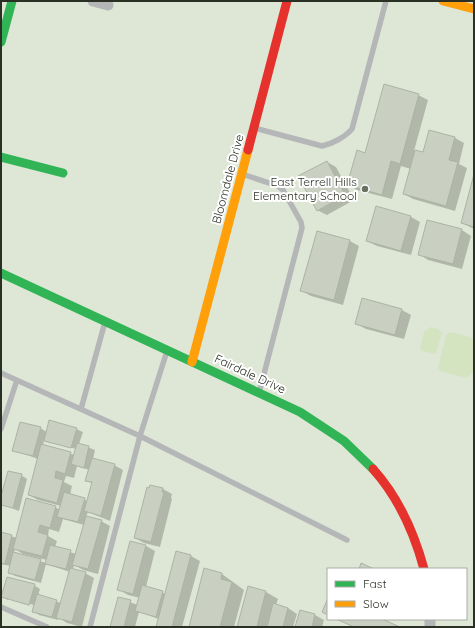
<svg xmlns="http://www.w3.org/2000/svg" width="475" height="628" font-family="Quicksand,sans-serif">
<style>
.green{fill:#d4e4c1}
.shadow{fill:#0003;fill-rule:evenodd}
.building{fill:#c9cfc1;stroke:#acb3a5}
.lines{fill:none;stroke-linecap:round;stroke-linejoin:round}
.lane{stroke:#b5b6b7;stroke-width:5.5}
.street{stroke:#b5b6b7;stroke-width:11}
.fast{stroke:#30b455;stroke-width:9}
.slow{stroke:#ff9f0a;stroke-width:9}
.jam{stroke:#e5322d;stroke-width:9}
.poi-dot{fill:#6a7062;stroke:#fff;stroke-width:1.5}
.labels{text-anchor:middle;stroke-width:4;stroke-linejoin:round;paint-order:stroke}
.street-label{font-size:12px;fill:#2b3024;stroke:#fff}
.poi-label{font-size:12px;fill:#2b3024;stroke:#fff;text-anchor:end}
</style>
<rect width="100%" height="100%" fill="#dee7d5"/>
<path class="green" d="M431,327L438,329L442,333L436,353L434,354L422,351L420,348L424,332Z
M450,332L474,338V373L465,378L441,371L438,368L446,335Z"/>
<path class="shadow" d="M418,95L428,100L414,151L424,154L430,131L455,138L464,143L459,164L467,168L455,211L413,199L404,194L411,169L401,166L392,199L357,190L348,185L366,154Z
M327,162L336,167L354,200L327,215L317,210Z
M474,177V229L462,223Z
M411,217L420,222L411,255L377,246L367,241Z
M428,221L462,230L471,236L462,269L428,260L419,254Z
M350,241L359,246L343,305L311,296L302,291Z
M402,310L411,315L404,339L366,329L357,324Z
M40,428L47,432L76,429L83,432L79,444L95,450L93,459L114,465L123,470L110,521L88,512L86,517L101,521L110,526L98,574L83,570L74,565L73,570L85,573L94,578L82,627L67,623L59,618L58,620L39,615L33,611L35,607L8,600L34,607V605L8,598V600L3,597L34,585L40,589L38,596L61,603L70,572L46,564L41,583L15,576L9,572L10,566L1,564V533L17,538L55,507L60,510L61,506L38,500L29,495L38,459L13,450ZM44,440L50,443V442L76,449V451L51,444L76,451L75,455L43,446ZM77,466L89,470L87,480L92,484L88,501L70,495L72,486L64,482L66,476L74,478ZM63,519L84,525L76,554L55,547L57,541L48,536L49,529L59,532ZM15,549L23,554L47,560L46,563L14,553Z
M21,475L27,479L19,511L1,504V500Z
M163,489L172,494L171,498L172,499L160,547L144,543L135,538Z
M131,542L146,546L155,551L146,587L166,594L191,556L200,561L182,627H157L159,619L139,612L135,627H111L118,598L138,605L140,598L128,595L118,589Z
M222,574L244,590L234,627H190Z
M249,587L266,592L278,599L276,605L288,608L297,614L293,627H238Z
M315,615L324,620L322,627H296Z"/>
<path class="building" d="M384,84L419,94L400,164L391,161L382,195L347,185L357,150L365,153Z
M429,130L455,137L449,160L458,162L446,206L403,194L415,150L423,152Z
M327,161L345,195L317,211L298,176Z
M474,174V227L461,223Z
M376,206L411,216L401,251L366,241Z
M427,220L462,229L453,264L418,255Z
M317,231L350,240L334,300L300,291Z
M362,298L402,309L395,335L355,324Z
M49,420L77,428L71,448L44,441Z
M20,422L41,427L33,456L12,451Z
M77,443L89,446L84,468L71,464Z
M41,444L71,452L65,474L56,471L55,478L63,480L57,503L28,495Z
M92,458L115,464L101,516L84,511L92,482L85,481Z
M8,471L22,474L13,508L1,505V496Z
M150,485L163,488L162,492H164L151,542L134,538L147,487L149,488Z
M64,492L85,498L78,522L57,517Z
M26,498L56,506L50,528L40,525L38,532L48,535L42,556L13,549Z
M86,516L102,520L88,569L72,565Z
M1,532L12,535L5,564L1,563Z
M130,541L146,545L133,594L117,590Z
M50,545L71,550L66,569L45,564Z
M176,551L191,555L172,627H156Z
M13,552L41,559L35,580L8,573Z
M361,563L374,569H359Z
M70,568L86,572L72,622L56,618Z
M204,568L222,573L221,579L232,582L220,627H189Z
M7,577L35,584L29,605L1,597Z
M142,585L163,591L156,617L135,611Z
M248,586L266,591L257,627H237Z
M37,594L57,600L52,617L32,612Z
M118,597L131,600L124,627H110Z
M328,598V615L322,612Z
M273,603L288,608L283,627H267Z
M300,610L315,614L312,627H295Z
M336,619H382L400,627H354Z"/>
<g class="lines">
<path class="lane" d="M254,128L322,146C332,144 345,137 352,129L386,1
M242,174L278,186L283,190L301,222L302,228L259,393
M167,351L140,436L347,540
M1,373L140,436L90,627
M81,409L105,322
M1,429L17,380
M1,607L47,627"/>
<path class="street" d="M93,1L108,5
M430,619V627"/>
<path class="fast" d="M1,42L12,1
M1,157L63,173
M1,273L300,412L344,441L373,469"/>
<path class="slow" d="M443,1L474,9
M192,362L248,150"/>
<path class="jam" d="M248,150L287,1
M373,469C399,498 414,532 424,569"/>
</g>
<circle class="poi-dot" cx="365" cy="189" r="4"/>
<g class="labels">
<g class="street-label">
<text transform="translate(228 179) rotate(-75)" y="4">Bloomdale Drive</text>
<text transform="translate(250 374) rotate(25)" y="4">Fairdale Drive</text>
</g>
<g class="poi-label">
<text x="357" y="186">East Terrell Hills<tspan x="357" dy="14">Elementary School</tspan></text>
</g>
</g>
<rect width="475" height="628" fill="none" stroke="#2b3024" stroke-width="4"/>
<rect x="327" y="568" width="140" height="52" fill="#ffffff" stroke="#aaaca7"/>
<rect x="335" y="581" width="20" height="6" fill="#30b455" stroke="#aaaca7"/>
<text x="363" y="588" font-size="12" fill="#2b3024">Fast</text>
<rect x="335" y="601" width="20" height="6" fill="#ff9f0a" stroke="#aaaca7"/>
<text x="363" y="608" font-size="12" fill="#2b3024">Slow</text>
</svg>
